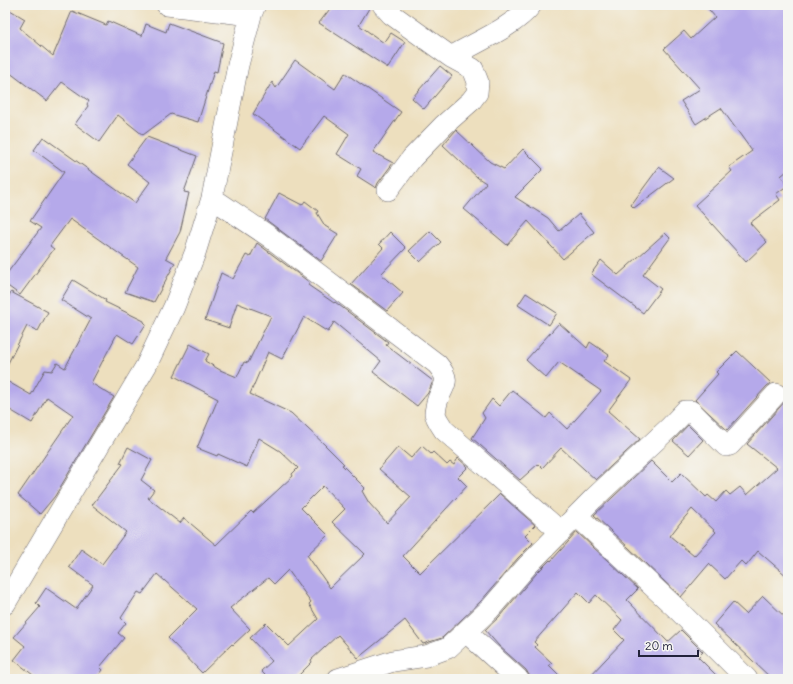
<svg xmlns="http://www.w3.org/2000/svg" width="793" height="684" font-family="Delius,sans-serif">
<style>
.building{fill:#b5a9ea;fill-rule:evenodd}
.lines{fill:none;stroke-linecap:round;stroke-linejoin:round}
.minor-casing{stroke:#696469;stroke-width:22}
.minor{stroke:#fff;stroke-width:21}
</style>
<rect width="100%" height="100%" fill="#f6f6f2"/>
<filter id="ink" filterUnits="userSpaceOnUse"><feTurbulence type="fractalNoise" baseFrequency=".025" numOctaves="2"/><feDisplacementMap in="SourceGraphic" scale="8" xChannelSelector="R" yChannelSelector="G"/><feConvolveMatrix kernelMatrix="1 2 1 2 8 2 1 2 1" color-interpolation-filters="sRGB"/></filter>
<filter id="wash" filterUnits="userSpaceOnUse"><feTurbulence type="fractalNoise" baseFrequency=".012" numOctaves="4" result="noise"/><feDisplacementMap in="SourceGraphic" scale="16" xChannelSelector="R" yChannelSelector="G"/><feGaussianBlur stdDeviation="0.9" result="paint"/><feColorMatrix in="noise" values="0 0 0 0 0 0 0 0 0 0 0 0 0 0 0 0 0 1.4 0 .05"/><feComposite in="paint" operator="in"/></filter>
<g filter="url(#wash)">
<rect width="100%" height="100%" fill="#eddfbe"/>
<g id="blocks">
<path class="building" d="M333,5H371L359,25L384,43L391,33L405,42L388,68L319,23Z
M705,5H788V170L781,176L788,185L776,194L780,200L750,223L767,242L746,262L695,205L732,171L729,167L752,151L721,108L696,124L681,101L700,89L664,49L684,31L691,39L715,17Z
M5,7L25,19L20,28L53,56L72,11L106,25L108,21L142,36L146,24L166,32L169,23L223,43L217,72L214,71L198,122L171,114L143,135L118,115L99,142L75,124L88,106L87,104L89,101L62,82L47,101L5,69Z
M295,60L335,89L345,73L401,112L373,152L393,163L378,183L376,188L357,176L361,169L337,154L349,134L324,116L300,148L253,114L272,82L276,88Z
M440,66L452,76L424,109L412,98Z
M456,130L490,162L504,169L523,149L543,169L515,197L548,218L559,231L579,214L594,232L563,259L528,221L507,245L464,209L486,183L478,178L443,145Z
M43,137L135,203L150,182L127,164L147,137L197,156L184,192L189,193L180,232L166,258L175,263L154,302L125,292L138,267L70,219L50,246L54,249L20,295L5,284V276L41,228L30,221L64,172L34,150Z
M659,167L674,178L634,208L631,205Z
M279,193L302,205L305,201L318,211L317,213L325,226L338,234L321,261L265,219Z
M430,231L441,242L420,262L409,251Z
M390,232L406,248L381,274L403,293L387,311L351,284L383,248L379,244Z
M665,233L670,238L643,275L661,289L643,313L591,274L601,260L618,275Z
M257,243L309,282L308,285L334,303L335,302L388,342L386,345L433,381L428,393L417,406L373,372L381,361L334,322L328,332L304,317L282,359L268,352L250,394L291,413L324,444L344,464L342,465L365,488L362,491L369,503L387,523L411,497L379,469L398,447L411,458L422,446L431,454L433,452L447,465L450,462L454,465L458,458L468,467L458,477L467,486L403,556L420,573L500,494L535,525L525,535L533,543L518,558L481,601L442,638L423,644L405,620L358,658L338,635L311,660L312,662L295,679H269L261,671L272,661L250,638L266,623L289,646L318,619L309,604L311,602L288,570L274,584L268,578L230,608L250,629L233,645L232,644L202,673L168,638L197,609L157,574L142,594L138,592L121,618L126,623L118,633L124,638L100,667L103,670L96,679H38L14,660L25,646L14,637L40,607L36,603L46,588L76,609L93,585L69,567L81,549L102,564L126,532L92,505L123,464L120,463L128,447L152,460L141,480L154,490L148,498L180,523L184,518L216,545L251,511L253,513L293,476L292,474L298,468L280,451L259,438L247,467L218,454L217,456L197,448L218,399L174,376L190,344L209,354L205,361L220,370L237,377L244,362L248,363L271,316L237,303L229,328L205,320L221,273L233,279L246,255L250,257ZM323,486L345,509L332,522L365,554L330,588L307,555L328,535L301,508Z
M73,280L106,300L105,302L144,321V322L146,324L133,344L117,334L91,383L114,397L55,496L40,514L18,495L73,415L47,397L32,423L5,407V380L31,395L45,370L52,371L57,363L65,368L91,319L61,300Z
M11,292L48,312L38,331L27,326L5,369V303Z
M526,293L557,313L549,325L518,305Z
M559,323L587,348L590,342L609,355L604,361L631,380L608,411L640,439L596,480L561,448L542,468L538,464L520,480L472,438L485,418L482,413L492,399L499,406L512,390L546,418L550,413L567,429L601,391L559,362L546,378L526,360Z
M737,351L771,383L767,386L727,430L695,400L718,374L716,372Z
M787,399L788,400V577L758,551L746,566L741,561L725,579L709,564L681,597L594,515L651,461L672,482L681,473L706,497L708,495L716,502L726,491L730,495L740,487L747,495L777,468L747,444ZM692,509L716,532L694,556L670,536L680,523Z
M688,425L703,440L689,455L673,441Z
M577,532L638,589L627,600L668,642L681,630L703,652L698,657L720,679H587L624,640L614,630L622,620L596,595L589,603L578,592L534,642L537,645L535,647L552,663L549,665L563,679H530L529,675L526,670L499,646L485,630L499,617L536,574L550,560L551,561Z
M763,596L788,620V679H772L714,624L733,602L746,614Z"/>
</g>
</g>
<g filter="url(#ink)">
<use href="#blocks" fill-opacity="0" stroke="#696469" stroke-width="1"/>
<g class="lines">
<g class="minor-casing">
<path id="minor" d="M167,5L251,15
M383,5L391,14L451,57C476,42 514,27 531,5
M388,190L412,158L444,125L471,101L477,93L478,82L473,69L451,57
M212,198L267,235L437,364C455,385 439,386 436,407C436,408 435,412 435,413C436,419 441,425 444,430L561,532
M577,516L675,607L747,679
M5,604L146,366L174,307L195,253L212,198L238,65L251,15L255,5
M466,632L518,679
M338,679L393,661L426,656L448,648L490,609L527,566L593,499L670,427L685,411H691L726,446L730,445L776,394"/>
</g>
<use href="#minor" class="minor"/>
</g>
</g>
<rect width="793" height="684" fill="none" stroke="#f6f6f2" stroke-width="20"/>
<path d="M639 650v6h59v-6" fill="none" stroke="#22223b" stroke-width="2"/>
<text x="645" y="650" font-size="12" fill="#22223b" stroke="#f6f6f2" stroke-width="3" paint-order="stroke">20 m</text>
</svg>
